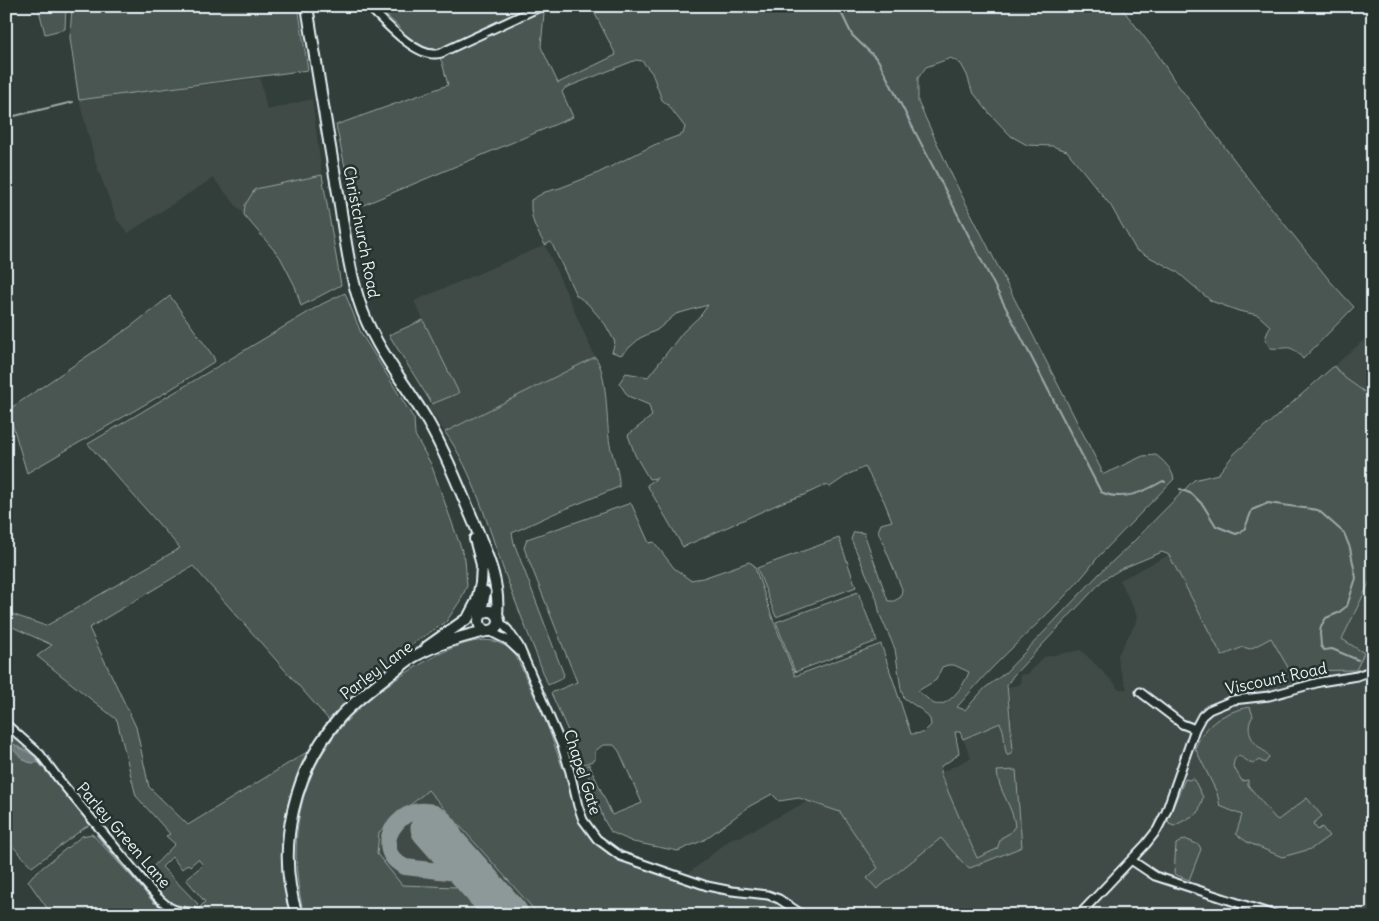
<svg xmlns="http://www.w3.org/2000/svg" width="1379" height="921" font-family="Delius,sans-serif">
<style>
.built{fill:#3f4b46}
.green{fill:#495651;stroke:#98a4a4;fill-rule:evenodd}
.water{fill:#6d7978;stroke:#9ea9ab}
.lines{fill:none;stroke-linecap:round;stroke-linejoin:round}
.stream{stroke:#9ea9ab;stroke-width:2}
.taxiway{stroke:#8d9898;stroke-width:16}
.runway{stroke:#8d9898;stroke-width:41}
.minor-casing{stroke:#e8f1f8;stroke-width:11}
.secondary-casing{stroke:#e8f1f8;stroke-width:14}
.minor{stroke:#26332d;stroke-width:7}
.secondary{stroke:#26332d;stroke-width:10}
.labels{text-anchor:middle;stroke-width:5;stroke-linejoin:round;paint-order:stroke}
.street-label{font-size:16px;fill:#e8f1f8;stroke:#26332d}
</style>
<rect width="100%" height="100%" fill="#323e39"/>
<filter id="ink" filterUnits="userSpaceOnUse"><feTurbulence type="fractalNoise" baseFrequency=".02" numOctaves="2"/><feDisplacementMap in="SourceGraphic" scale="10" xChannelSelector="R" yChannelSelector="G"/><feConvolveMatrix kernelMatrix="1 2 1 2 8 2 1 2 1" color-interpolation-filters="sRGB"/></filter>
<g filter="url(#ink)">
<path class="built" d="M260,78L267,110L312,99L322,175L255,189L245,205L244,215L213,178L128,233L117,220L96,164L79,100Z
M545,245L595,357L445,432L427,406L459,393L414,301Z
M1373,332V398L1345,378L1334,366Z
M1169,555L1222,655L1243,647L1250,649L1271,637L1342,639L1373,575V915H304L297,888L295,869L297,828L308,784L323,752L346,720L363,704L396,679L457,645L484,640L494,641L508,647L516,656L546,722L563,769H565L580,820L598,846L617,859L679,881L732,838L742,836L808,801L840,812L878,868L877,889L941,837L965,865L977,858L940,773L971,758L963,739L1012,718L1008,687L1021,684L1020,675L1028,674L1044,657L1081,650L1115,684L1118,689H1127L1119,666L1118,655L1135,624L1137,616L1120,580Z"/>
<path class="green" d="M38,6H66L65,29L45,34Z
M72,6H298L308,70L79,100L70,38Z
M376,6H558L544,13L541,47L558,83L616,55L591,6H1120L1156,52L1174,80L1254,186L1330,281L1354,307L1303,359C1289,342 1289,350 1270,348L1265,339L1270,326L1258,315L1239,311L1211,301L1176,271L1136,250L1111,206L1067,151L1052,146L1027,145L1011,136L990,114L972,91L967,75L961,64L951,58L926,67L918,78V102L956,184L1101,469V472L1104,474L1143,456L1156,455C1164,461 1172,469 1174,479L1098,557C1068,598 1028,631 993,667C980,680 969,694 957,707L965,710L985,688L1005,673L1100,573L1130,545L1194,480L1218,474L1235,453L1334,366L1345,378L1373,398V575L1342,639L1364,653L1356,670L1290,671L1271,638L1250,649L1243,647L1222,656L1169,555L1162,552L1121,569L1103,580L1013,676L1007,685L1013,750L1009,755H1007C1003,744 1006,733 1000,723L963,739L960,732H955L959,753L954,758L941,766L940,773L977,858L997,849L1001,838L1010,833L1015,826C1013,806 998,791 997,771L1016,770L1022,847L970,868L965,865L941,838L877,889L867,878L878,868L840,812L799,798L779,801L772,794L750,806L704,840L678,851L633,842L611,832L604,820L585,767L589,764L612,815L642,803L619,751L614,745H603L595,751V760L579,766L572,740L551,693L577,682L524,548L527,539L631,503L649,543L654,542L674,568L690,580L703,578L749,562L754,565L774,622L795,676L881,644L911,734L923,733L931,725L930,719L923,711L904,698L901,689L895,649L880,615L877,600L871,585L851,539L854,532L864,533L888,601H894L901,597L902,589L878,531L881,524L892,521L884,501L865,467L849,474L830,487L825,485L804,495L783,502L683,547L647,485L657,478L649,479L635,455L628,435L652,416L649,405L628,396L619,383L626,373L648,377L683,332L701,315L708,305L676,314L657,330L640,338L621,355L612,352L615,342L605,324L588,304L576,295L551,242L545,245C536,229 530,220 531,200L545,192L560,188L596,174L654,145L683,134L685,127L668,105L662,100L652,73L642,61L636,60L565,88L562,92L573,117L354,209L336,125L448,85L442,62L434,49L421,48L409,40L398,26ZM948,665H954L969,672C965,683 954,700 942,704C939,705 936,704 934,704L918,691L936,680L942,667Z
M322,175L341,285L301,306L295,286L280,257L244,215L245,205L255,189Z
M345,293L361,333L414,419L415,435L431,464L465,559L467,586L460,601L446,622L401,651L397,659L345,702L329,720L193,566L89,628L136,727L149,787L188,825L307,752C282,802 275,860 290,915H206L199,908L205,902L186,879L203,865L198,859L190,866L188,864L182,869L172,857L162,867L198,904L195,907C172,911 157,892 144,876L175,844L166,836L170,834L136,796L117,720L37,656L52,645L6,624V612L46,626L180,548L88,444L322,304Z
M170,296L213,356L215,361L168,391L27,473L8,410L130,327Z
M423,320L459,393L432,404L389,335Z
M595,357C608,372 606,424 610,445C613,459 620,473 619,487L553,514L512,533L514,543L564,675L561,679L548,685C534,647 518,610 504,571C487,524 474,473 445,432Z
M839,538L856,587L776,617L757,568Z
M858,592L877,641L795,672L776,622Z
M484,640L494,641L508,647L516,656L546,722L563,769H565L580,820L590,837L608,854L617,859L656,874L719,894L732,896L762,898L782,905L796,915H539L428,790L379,832L377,854L402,885L456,887L481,915H304C278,808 317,725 411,670C434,656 456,643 484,640Z
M1250,707L1253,716C1246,726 1249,738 1258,746C1262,751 1267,751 1269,758L1265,763L1259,760L1253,764C1243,760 1236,748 1233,766L1242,781L1248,780V785L1275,818L1278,820L1307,798L1322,816L1313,824L1318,830L1322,827L1329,836L1311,849L1282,857L1247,842L1236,834L1242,815L1220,806L1217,793L1195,748C1206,723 1224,712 1250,707Z
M6,729L39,757L92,824L84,828L32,867L6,839Z
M1193,778L1203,797L1198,813L1174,826L1169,824L1168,819L1185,779L1189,780Z
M92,834L161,908L165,915H52L28,881L33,875L82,836Z
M1185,839L1199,845L1201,849L1189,880L1174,874L1176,844Z"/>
<path class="water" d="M6,734C16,752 27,746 39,762C23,767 19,751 6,745Z"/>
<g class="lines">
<path class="stream" d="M783,6C795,11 809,16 819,6
M838,6L852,35L878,60L1101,492C1122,502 1144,492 1163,481L1165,482
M6,118L73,102
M1180,489L1192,494L1203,505L1216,526L1236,534L1241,532L1245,528L1252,510L1268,503L1318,510L1344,533L1350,548L1356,578L1347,606L1338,613L1326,618L1321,626L1320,633L1321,646L1324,650L1332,649L1358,660
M39,762L89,823
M97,835L155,903"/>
<path class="taxiway" d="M471,874C468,868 464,862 462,856C457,845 455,830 446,821C413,787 361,846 405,867L465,874L477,880"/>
<path class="runway" d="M431,828L508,915"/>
<g class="minor-casing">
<path id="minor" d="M368,6C383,20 414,56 436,54C439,54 444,52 447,50L542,6
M499,621L508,630L519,646L562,746L570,772L578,806L583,820L597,839L620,856L707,886L732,891L768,895L779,899L803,915
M489,631L507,640L521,653
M1140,692L1182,724L1195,729
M6,724L40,754L61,782L150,889C157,897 166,907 176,910C184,913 192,910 200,915
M1131,860L1155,876L1275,915
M1079,915L1146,844L1157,830L1166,812L1195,729L1202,716L1209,710L1233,700L1269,696L1320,682L1357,676L1373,670"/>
</g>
<g class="secondary-casing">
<path id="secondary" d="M307,6C317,69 327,131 338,193C344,229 348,266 359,301C373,346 404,381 428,422C447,455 460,490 475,525C487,555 500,582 497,615
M479 621a10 10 0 1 1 20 0a10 10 0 1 1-20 0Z
M480,616L485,592
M427,647L468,618L477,601L481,583L482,565L475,539
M297,915C275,847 294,769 341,716C356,700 373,687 390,674C398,669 406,661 415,656C434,645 464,636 486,631"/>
</g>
<use href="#minor" class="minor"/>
<use href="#secondary" class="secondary"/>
</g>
</g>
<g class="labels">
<g class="street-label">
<text transform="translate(362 232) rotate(79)" y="6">Christchurch Road</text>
<text transform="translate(376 670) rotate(-37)" y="6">Parley Lane</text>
<text transform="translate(1276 678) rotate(-12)" y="6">Viscount Road</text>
<text transform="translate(583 772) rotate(72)" y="6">Chapel Gate</text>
<text transform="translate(124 835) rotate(49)" y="6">Parley Green Lane</text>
</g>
</g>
<rect width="1379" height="921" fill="none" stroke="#26332d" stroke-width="25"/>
<rect x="12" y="12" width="1354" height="896" fill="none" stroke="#e8f1f8" stroke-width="2" filter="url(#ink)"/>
</svg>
